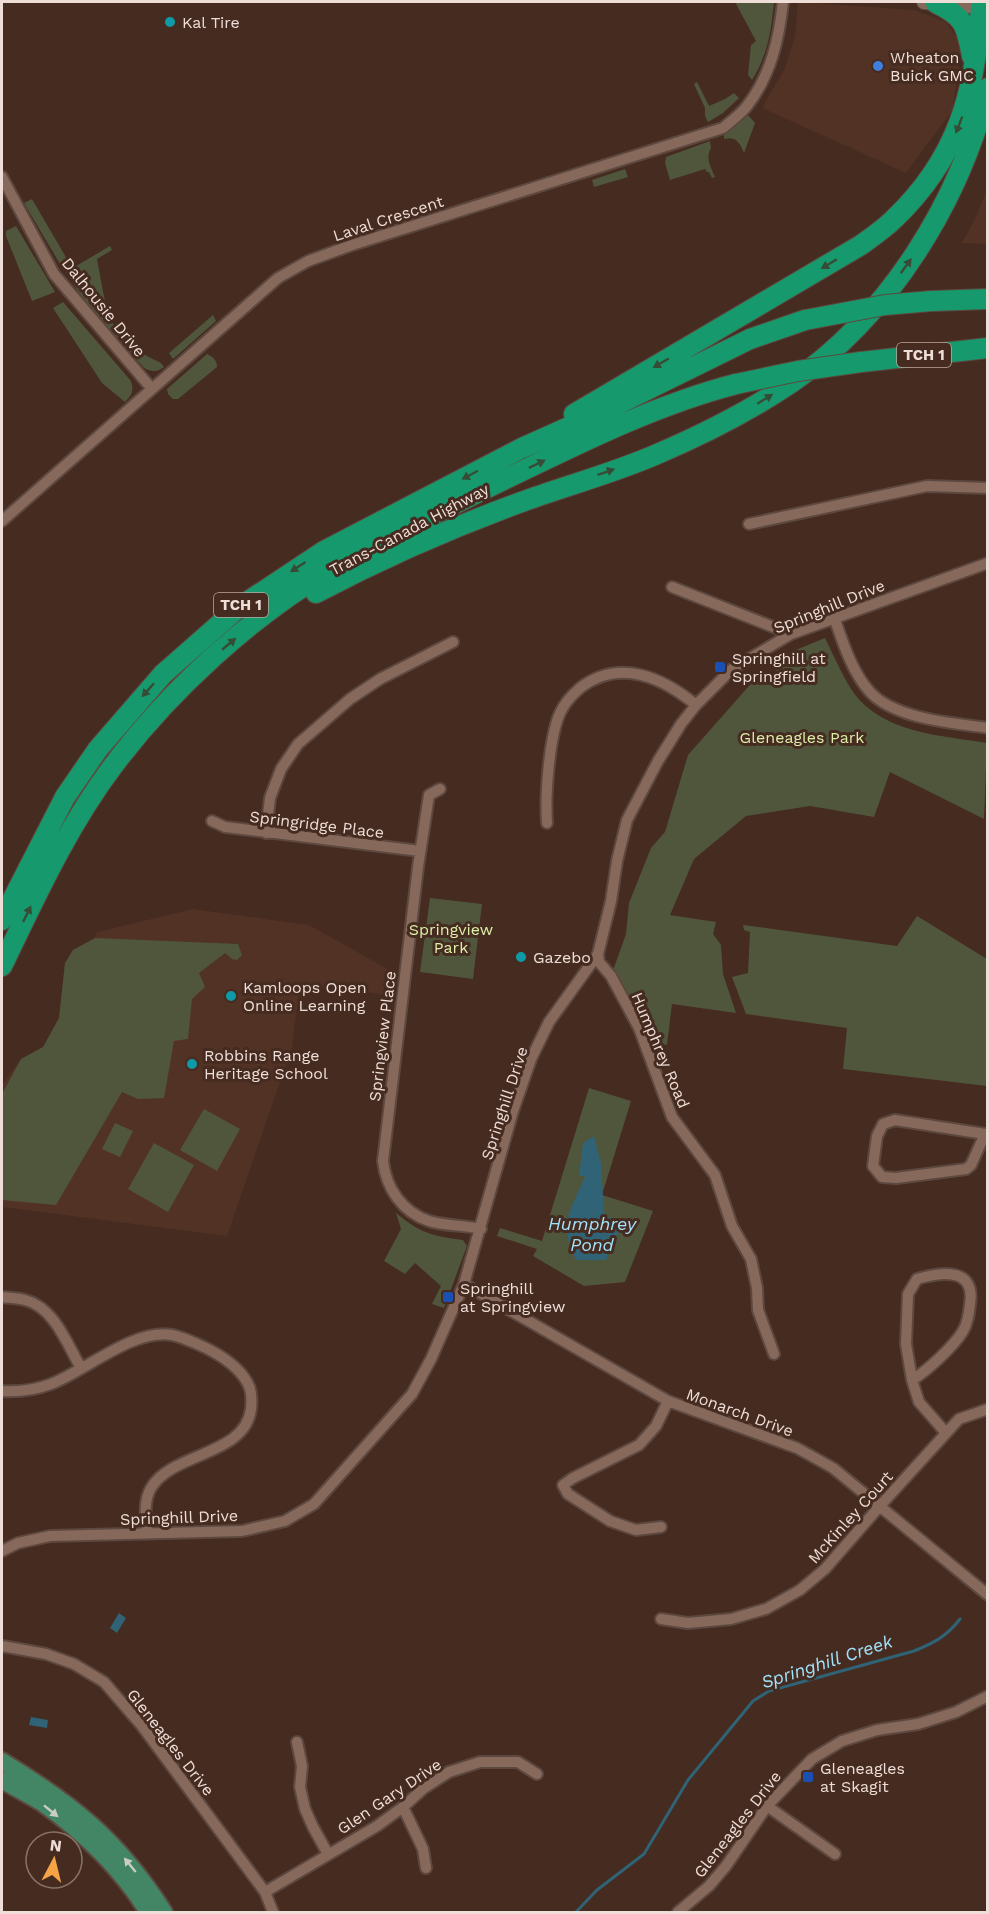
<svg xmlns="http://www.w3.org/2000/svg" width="989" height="1914" font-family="'Work Sans',sans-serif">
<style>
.built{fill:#523224}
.green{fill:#50563c}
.water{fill:#2f6375}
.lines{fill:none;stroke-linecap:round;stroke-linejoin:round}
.stream{stroke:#2f6375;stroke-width:3}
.minor-casing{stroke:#5d483f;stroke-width:14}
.tertiary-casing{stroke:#5d483f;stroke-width:16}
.primary-casing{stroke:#5d483f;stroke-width:20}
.motorway-casing{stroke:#5d483f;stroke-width:22}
.minor{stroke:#87695c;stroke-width:10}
.tertiary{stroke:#87695c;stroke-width:14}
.primary{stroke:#438666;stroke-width:16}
.motorway{stroke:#169a6d;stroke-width:20}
.motorway-bridge-casing{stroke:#5d483f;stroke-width:22;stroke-linecap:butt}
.motorway-bridge{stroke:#169a6d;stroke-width:20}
.oneway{fill:#374c37}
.oneway2{fill:#cdccc0}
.culture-dot{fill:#0f9aa8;stroke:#452b20;stroke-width:2}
.shop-dot{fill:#3f7fe0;stroke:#452b20;stroke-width:2}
.transit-dot{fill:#1a4fb4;stroke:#452b20;stroke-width:2}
.labels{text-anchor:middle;stroke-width:6;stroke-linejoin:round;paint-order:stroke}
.shield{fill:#452b20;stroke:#bca8a0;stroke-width:1.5}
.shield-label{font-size:15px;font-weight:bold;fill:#efded7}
.poi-label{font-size:16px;fill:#efded7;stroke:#452b20;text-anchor:start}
.street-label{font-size:16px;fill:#efded7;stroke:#452b20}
.park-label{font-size:16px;fill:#ddeea8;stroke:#452b20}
.water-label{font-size:18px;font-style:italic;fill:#a2e3fc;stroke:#452b20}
</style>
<rect width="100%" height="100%" fill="#452b20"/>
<path class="built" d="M798,2L915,10L946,22L958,39L961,56L952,111L906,173L762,108L785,68L795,36Z
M987,190V244L962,243L974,221Z
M193,909L309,925L395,973L389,995L300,984L292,1047L227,1236L2,1207V1085L21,1059L43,1047L59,1018L65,963L73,950L95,938L97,932Z"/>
<path class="green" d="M735,2H774C771,32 768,54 752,80L748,75L751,45L756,41Z
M697,82L709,106L725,99L734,93L739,98L723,113L708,122L705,116V108L694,84Z
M748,115L755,123L744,153C740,143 736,136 724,139V134Z
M710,141L711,148C705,158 711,167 715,177L712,178L709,172H707L705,169L670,180L665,163L666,157Z
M625,169L628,177L594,187L592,180Z
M32,199L67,259L60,264L24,203Z
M16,226L55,292L32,301L6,236V231Z
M110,246L112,250L97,259L108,318L139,352L161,363L164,367C157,372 152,372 144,368L82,297L66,272Z
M63,302L131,381C134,391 132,395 125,402L102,383L53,308Z
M213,315L216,321L173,359L169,353Z
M207,354C213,357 217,360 217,367L178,399H173L168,394L167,389Z
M825,638C834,656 842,675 853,692C884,734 940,735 987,743L984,819L890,772L874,817L810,806L746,816L694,859L670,915L716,922L713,934L721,945L723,974L736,1013L672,1004L667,1045L643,1042L611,976L626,934L629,903L651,848L665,832L688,755L756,678L775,673L786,654Z
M430,898L482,904L473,979L420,972Z
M917,916L987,959V1086L843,1069L847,1028L746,1014L732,977L748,973L750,932L744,930L743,925L897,946Z
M95,938L238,944L242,955L237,960L232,959L225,953L199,973L205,987L192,999L188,1039L174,1041L164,1098L138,1099L122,1092L56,1205L2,1200V1094L21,1059L43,1047L59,1018L65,963L73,950Z
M589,1088L631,1101L602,1195L653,1211L625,1282L584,1286L533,1256L537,1249L497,1236L500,1228L542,1241Z
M204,1109L240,1129L217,1171L180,1150Z
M115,1123L133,1131L120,1157L102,1149Z
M154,1143L194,1165L168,1212L128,1189Z
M396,1213C420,1233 432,1236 463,1240L467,1246L444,1308L432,1304L441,1286L415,1263L405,1274L384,1261L401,1229Z"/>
<path class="water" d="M594,1136L601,1163L604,1212L620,1229L606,1260H576C557,1224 571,1210 585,1176H579L583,1143Z
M119,1613L126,1618L117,1633L110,1628Z
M31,1717L48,1720L47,1728L29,1725Z"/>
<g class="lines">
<path class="stream" d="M576,1912L597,1890L644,1854L688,1780L753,1701L769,1691L914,1651C934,1643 947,1636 960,1619"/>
<g class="minor-casing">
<path id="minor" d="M2,177L54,274L152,389
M2,521L278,278L308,261L352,245L723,128C731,121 741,114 747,106C771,75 779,39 783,2
M749,524L927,486L988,488
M672,587L791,634
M834,617C843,643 852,672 870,692C895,719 953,723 988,728
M440,789L429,795L418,867L383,1161C386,1188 402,1212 429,1221C445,1226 464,1225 481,1229
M212,821L225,827L420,851
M547,823C545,796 549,738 560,713C564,704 572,695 580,688C619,658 662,677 696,705
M266,833L270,798L281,769L298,744L350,699L380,679L453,642
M598,954L599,962L611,976L639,1028L672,1117L715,1175L732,1226L751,1259L757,1288L758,1310L774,1354
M895,1120L985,1134L971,1165L966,1169L896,1178L882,1177L873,1166L877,1136L883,1124Z
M464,1284L668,1401L797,1448L833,1468L988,1595
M2,1297C9,1298 18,1298 25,1300C54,1307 67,1344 81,1368
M912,1380L906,1344L908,1294L917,1279C941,1272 976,1267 970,1304C969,1313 968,1323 963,1331C954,1346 927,1371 912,1380L919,1402L946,1433
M2,1391C18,1392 35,1390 51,1384C85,1371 134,1328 172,1335C183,1337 195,1343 206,1348C222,1356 238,1366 247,1382C252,1390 252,1400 251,1409C245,1456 172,1452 151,1488C143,1502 146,1518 147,1533
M661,1527L636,1530L610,1521L568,1494L563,1485L573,1478L639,1445L656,1426L668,1401
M2,1551L18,1543L50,1536L242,1531L285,1521L314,1504L412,1394L431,1359L464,1284L513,1111L531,1059L549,1022L598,954L611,901L617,861L627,820L658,761L681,724L696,705L732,669L791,634L988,563
M661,1619L688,1623L731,1619L766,1609L800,1590L825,1569L879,1507L959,1419L988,1409
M2,1646L46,1654L74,1664L104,1682L142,1726L265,1892L273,1912
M297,1742L302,1766L300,1787L305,1809L313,1827L328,1854
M767,1806L835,1854
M403,1807L423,1849L426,1868
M265,1892L377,1826L403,1807L424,1788L449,1772L480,1762H518L537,1774
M678,1912L709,1886L726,1866L767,1806L812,1759L842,1741L877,1730L918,1724L956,1712L988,1696"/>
</g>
<g class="tertiary-casing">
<path id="tertiary" d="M924,2L981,7"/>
</g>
<g class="primary-casing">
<path id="primary" d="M2,1761C74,1805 118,1840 164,1912
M2,1780C15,1788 29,1795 42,1803C83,1832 122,1870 148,1912"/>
</g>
<g class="motorway-casing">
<path id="motorway" d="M936,3C965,17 966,25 972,56
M931,301L988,299
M861,362L988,348
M574,414L861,245C872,237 884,229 894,219C958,158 975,93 981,7
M316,593C384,557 455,526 527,500C569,485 613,473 655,455C702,435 748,412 791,383C889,316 959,203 988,88
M2,920L65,797L98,749L163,674L238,608L324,551L522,448L598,414L750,339L805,320
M2,966C35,898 67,827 113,766C169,691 252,615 333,568C385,538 439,512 493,485C572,447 651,406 736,384"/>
</g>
<use href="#minor" class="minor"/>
<use href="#tertiary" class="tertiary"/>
<use href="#primary" class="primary"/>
<use href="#motorway" class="motorway"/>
<g class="motorway-bridge-casing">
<path id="motorway-bridge" d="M805,320L885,305L931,301
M736,384L798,371L861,362"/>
</g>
<use href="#motorway-bridge" class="motorway-bridge"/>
</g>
<defs><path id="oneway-solid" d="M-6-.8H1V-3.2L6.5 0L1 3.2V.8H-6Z" transform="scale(1.5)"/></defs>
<g class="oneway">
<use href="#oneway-solid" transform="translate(959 125) rotate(111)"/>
<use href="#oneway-solid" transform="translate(829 264) rotate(149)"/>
<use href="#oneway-solid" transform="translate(906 266) rotate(-54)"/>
<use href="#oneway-solid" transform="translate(661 363) rotate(150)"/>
<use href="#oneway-solid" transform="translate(765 399) rotate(-32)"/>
<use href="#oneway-solid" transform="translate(537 464) rotate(-26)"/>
<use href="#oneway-solid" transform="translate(606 472) rotate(-19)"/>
<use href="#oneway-solid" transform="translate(470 475) rotate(152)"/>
<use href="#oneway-solid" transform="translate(298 567) rotate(147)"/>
<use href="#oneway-solid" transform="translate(229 644) rotate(-40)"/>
<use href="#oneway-solid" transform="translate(148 690) rotate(132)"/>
<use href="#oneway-solid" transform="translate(27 914) rotate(-64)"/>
</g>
<g class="oneway2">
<use href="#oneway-solid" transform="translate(51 1811) rotate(39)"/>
<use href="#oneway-solid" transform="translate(130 1865) rotate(-129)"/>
</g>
<g class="culture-dot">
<circle cx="170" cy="22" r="6"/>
<circle cx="521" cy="957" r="6"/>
<circle cx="231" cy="996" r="6"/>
<circle cx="192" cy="1064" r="6"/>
</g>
<circle class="shop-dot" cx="878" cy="66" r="6"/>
<g class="transit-dot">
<rect x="714" y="661" width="12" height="12" rx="3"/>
<rect x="442" y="1291" width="12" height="12" rx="3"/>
<rect x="802" y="1771" width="12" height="12" rx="3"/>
</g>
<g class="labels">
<g class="shield">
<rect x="897" y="343" width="54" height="24" rx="4.5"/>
<rect x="214" y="593" width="54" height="24" rx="4.5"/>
</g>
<g class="shield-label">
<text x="924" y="360">TCH 1</text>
<text x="241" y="610">TCH 1</text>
</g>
<g class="poi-label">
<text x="182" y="28">Kal Tire</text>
<text x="890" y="63">Wheaton<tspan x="890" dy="18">Buick GMC</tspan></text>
<text x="732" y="664">Springhill at<tspan x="732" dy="18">Springfield</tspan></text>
<text x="533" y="963">Gazebo</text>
<text x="243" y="993">Kamloops Open<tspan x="243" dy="18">Online Learning</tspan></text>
<text x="204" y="1061">Robbins Range<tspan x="204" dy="18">Heritage School</tspan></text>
<text x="460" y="1294">Springhill<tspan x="460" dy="18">at Springview</tspan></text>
<text x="820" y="1774">Gleneagles<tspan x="820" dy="18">at Skagit</tspan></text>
</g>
<g class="street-label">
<text transform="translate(388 218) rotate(-18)" y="6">Laval Crescent</text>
<text transform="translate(104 307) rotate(51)" y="6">Dalhousie Drive</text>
<text transform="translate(409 529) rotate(-28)" y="6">Trans-Canada Highway</text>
<text transform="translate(829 606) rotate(-22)" y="6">Springhill Drive</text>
<text transform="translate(317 824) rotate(7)" y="6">Springridge Place</text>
<text transform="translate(382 1036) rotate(-83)" y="6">Springview Place</text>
<text transform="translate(661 1050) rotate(67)" y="6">Humphrey Road</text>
<text transform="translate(504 1103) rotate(-72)" y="6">Springhill Drive</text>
<text transform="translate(740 1412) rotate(20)" y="6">Monarch Drive</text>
<text transform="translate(179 1517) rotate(-2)" y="6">Springhill Drive</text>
<text transform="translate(850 1517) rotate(-48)" y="6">McKinley Court</text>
<text transform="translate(171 1742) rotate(52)" y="6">Gleneagles Drive</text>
<text transform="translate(389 1796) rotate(-34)" y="6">Glen Gary Drive</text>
<text transform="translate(737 1824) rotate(-52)" y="6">Gleneagles Drive</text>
</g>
<g class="park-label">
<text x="802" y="743">Gleneagles Park</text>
<text x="451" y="935">Springview<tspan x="451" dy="18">Park</tspan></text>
</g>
<g class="water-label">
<text x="592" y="1230">Humphrey<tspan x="592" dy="21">Pond</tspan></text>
<text transform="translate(827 1662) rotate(-18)" y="6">Springhill Creek</text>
</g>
</g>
<rect width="989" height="1914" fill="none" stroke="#efded7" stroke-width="6"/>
<g transform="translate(54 1860) rotate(7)"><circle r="28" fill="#452b20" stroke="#897369" stroke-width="1.5"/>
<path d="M0-4.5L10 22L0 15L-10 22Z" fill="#f4a345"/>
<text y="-9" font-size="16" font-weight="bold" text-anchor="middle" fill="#efded7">N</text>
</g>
</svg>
